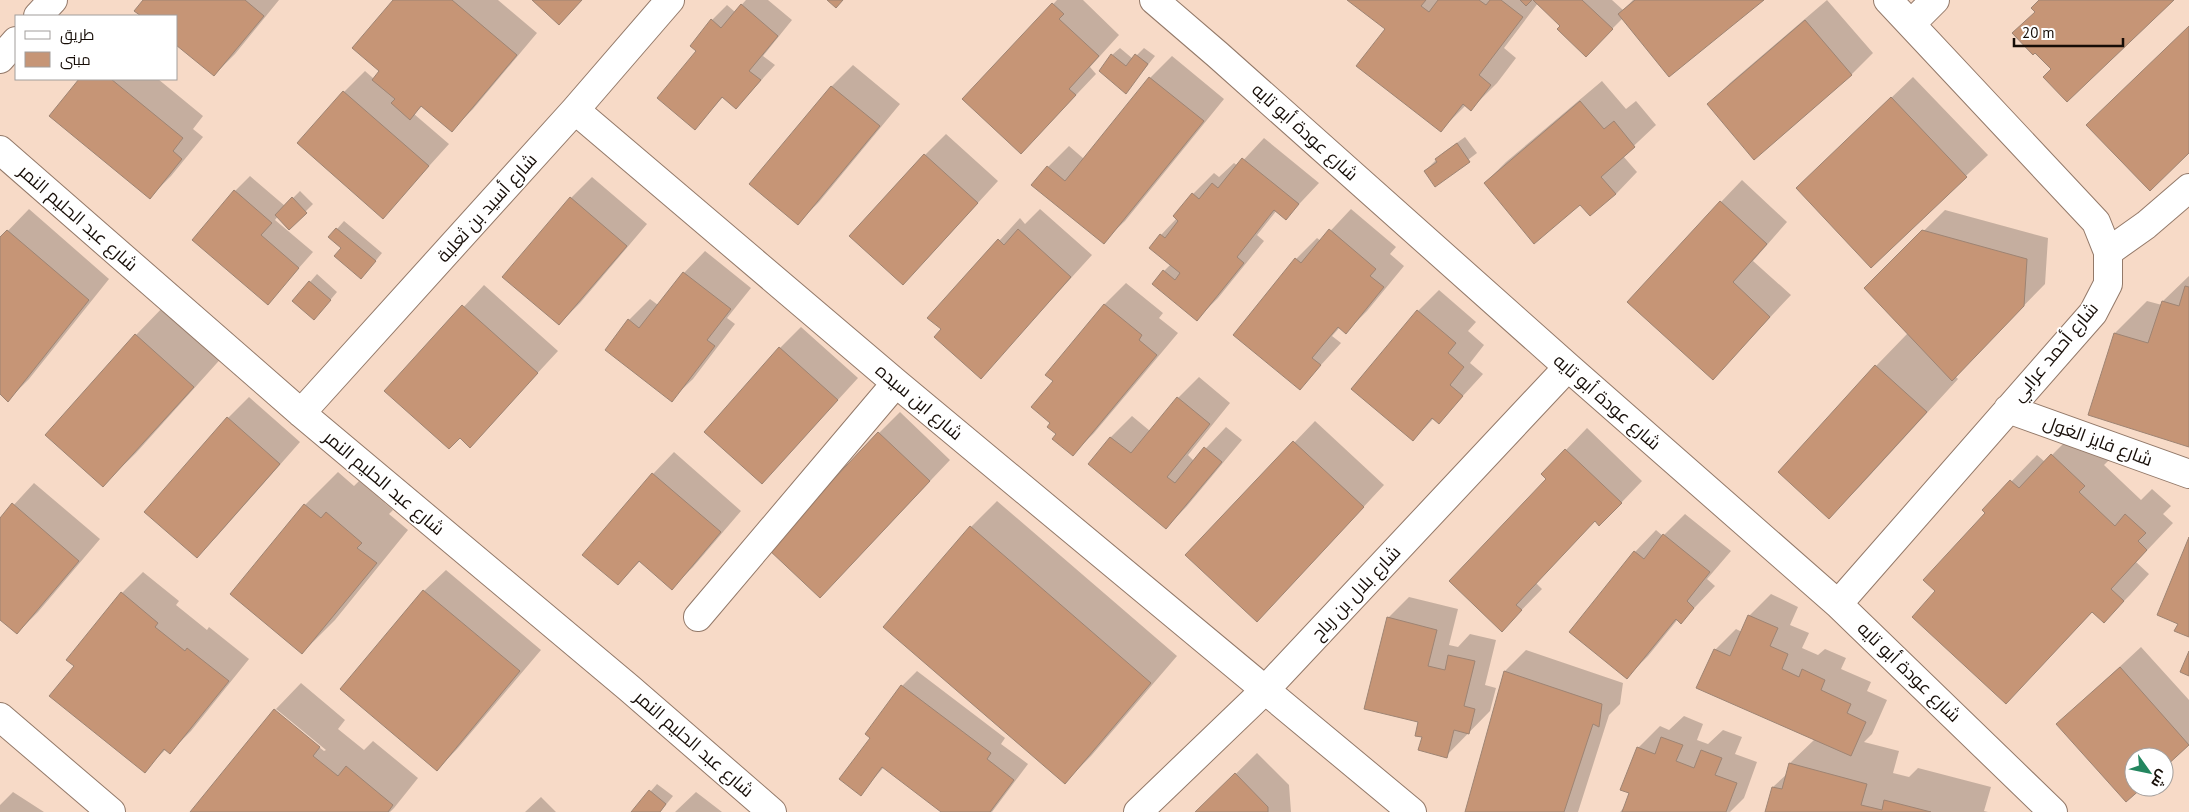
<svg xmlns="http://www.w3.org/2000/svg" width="2189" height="812" font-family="'PT Sans',Cairo,sans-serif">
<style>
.shadow{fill:#0003}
.building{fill:#c69576;stroke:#9e8473}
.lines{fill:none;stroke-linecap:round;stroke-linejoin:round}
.minor-casing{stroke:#937969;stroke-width:30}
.minor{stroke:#fff;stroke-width:28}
.labels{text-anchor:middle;stroke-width:4;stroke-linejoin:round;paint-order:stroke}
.street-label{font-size:18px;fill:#160d07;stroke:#fff}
</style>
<rect width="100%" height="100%" fill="#f7dac7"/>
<path class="shadow" d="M145,0H279L235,54L214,75L176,16H143L136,11Z
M394,0H498L537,33L473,109L452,130L422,106L414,114L449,144L383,217L344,92L365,71L374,79L381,71Z
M746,0H768L792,20L763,56L775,65L736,108L723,97L695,128L697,51L712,20L727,5L735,12Z
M1057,0H1083L1119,35L1090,67L1096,74L1021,153L964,99Z
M1349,0H1612L1623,10L1633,0H1762L1623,18L1586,55L1562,26L1538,3L1504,48L1516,58L1497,83L1471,109L1466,105L1441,130L1387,29Z
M1827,0L1873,53L1852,74L1754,158L1709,104L1730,83Z
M1120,48L1133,59L1144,48L1155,56L1126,92L1112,55Z
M1172,56L1224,99L1125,221L1103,242L1048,167L1069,146L1084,159L1150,78Z
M853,65L900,104L819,202L798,223L751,184L832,86Z
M1913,77L1988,155L1871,266L1819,167Z
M81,79H158L203,116L193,129L203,137L171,176L150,197L51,116Z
M1602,81L1626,109L1636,101L1656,125L1623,156L1637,172L1616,194L1485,183L1506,162Z
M946,134L998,181L924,262L925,155Z
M1465,137L1477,153L1435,185L1425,171L1444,152Z
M1264,138L1319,183L1286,218L1277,210L1257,235L1264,241L1218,298L1197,319L1164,271L1171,264L1161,235L1177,218L1175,216L1193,194L1214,173L1219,177L1234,163L1238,166Z
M250,176L285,206L300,191L313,204L289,228L278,216L275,220L313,252L268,303L235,191Z
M592,177L647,224L580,303L559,324L571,198Z
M1742,180L1787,222L1753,261L1791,295L1713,378L1721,202Z
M29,209L109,279L29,379L8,400L0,393V239Z
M1040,209L1092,255L981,377L942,329L929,318L1020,218L1025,224Z
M1351,209L1396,247L1390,254L1404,266L1367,311L1346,332L1340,327L1332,336L1341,343L1300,388L1234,335L1296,259L1317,238L1321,241Z
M1945,210L2048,238L2045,284L1955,376L1958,379L1861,485L1829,518L1779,472L1876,366L1908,333L1866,288Z
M344,221L382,253L368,270L330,237Z
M705,251L751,288L727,318L735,324L693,379L671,400L629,320L650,299L658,305L684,273Z
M317,274L337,292L321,311L310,282Z
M2189,276V446L2115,333L2147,301L2162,305L2163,301Z
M1126,283L1163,313L1159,318L1178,333L1094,433L1073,454L1052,423L1055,381L1047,374L1105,304Z
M484,285L558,351L470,446L460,437L386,391Z
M1439,290L1476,322L1468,331L1484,345L1470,363L1483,374L1439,422L1434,418L1413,440L1418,311Z
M168,302L225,354L136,453L103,485L47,434L136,335Z
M801,327L858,378L762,483L780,348Z
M1199,377L1230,403L1188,455L1194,461L1226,427L1242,440L1187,506L1166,528L1090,464L1111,437L1132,416L1150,431L1178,398Z
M249,397L300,442L218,535L197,557L146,512L228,418Z
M900,412L950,460L841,575L879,433Z
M1315,421L1384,485L1278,599L1187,555Z
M1587,428L1642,481L1621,503L1595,520L1536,583L1542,589L1502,630L1548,479L1543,474Z
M2078,429L2110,459L2104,465L2141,500L2152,489L2171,506L2163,514L2173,523L2136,562L2149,574L2130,595L2104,621L2093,611L2006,702L1937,591L1987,513L1984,510L2037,455L2045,462Z
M674,452L741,511L693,567L672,588L640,561L618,584L653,474Z
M338,472L354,486L359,481L393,510L389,514L408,530L335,620L302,653L231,594L305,505Z
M34,483L100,539L38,612L17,633L0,618V520Z
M997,501L1177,656L1091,756L1065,782L971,527Z
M1685,514L1731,551L1707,579L1715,586L1681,622L1678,619L1648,656L1627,677L1571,631L1635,552L1656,530L1663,536Z
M446,570L541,650L458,748L437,770L341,689L424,591Z
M143,572L179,601L176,605L207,630L209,627L249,659L191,731L170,752L166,749L144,771L76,666L122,593Z
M1771,594L1798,607L1790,625L1809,633L1802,648L1818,655L1825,649L1846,658L1841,669L1871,682L1867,691L1887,700L1872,734L1864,742L1899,751L1893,773L1909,777L1918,768L1991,787L1984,811L1988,812H1767L1773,787L1788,773L1790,763L1815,739L1715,650L1736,629L1742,632L1749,616Z
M1409,597L1458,609L1449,645L1458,647L1470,634L1496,640L1485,685L1496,688L1490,711L1446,756L1423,736L1388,618Z
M2141,647L2189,700V744L2164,767V757H2134V787H2141L2126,801L2058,724Z
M1526,650L1623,683L1620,704L1609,715L1578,812H1466L1505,671Z
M917,671L1005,738L1001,744L1028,764L992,812H944L884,767L860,794L872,738L902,686Z
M301,683L345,720L338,729L364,750L373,741L418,778L394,808L390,812H192L276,709V712L324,751L326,750L276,709Z
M1684,716L1703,724L1697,740L1708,744L1723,730L1742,737L1735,754L1757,762L1744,798L1730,812H1620L1625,806L1631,792L1622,789L1638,748L1660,726L1669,730Z
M1257,753L1289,785L1291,812H1197Z
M657,784L673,796L660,812H633Z
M13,792L44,812H0V805Z
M696,792L722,812H675Z
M541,797L556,812H525Z"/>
<path class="building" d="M143,0H245L264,16L214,76L176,45V16H141L134,11Z
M393,0H452L517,55L452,132L421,106L410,120L391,103L395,99L372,80L379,71L352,48Z
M532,0H582L559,25Z
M827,0H843L836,8Z
M1347,0H1426L1421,6L1429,12L1438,0H1479L1486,5L1490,0H1501L1523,17L1479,75L1491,85L1471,111L1463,104L1441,132L1356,66L1385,29Z
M1520,0H1532L1526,6Z
M1533,0H1582L1613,29L1586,57L1557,29L1560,26Z
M1635,0H1764L1669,77L1618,14Z
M2039,0H2174L2067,102L2043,77L2051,69L2035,53L2033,55L2012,33L2035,12L2031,8Z
M1052,3L1064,14L1059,19L1099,56L1069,89L1076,95L1021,154L962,99Z
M741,4L778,36L749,71L761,80L736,109L722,97L695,130L657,98L696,51L690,46L711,19L721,28Z
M1805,20L1852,75L1754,160L1707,104Z
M2189,26V153L2150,191L2086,125Z
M1111,54L1126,66L1135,54L1148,64L1126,94L1099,71Z
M1149,77L1204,121L1104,244L1031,185L1047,166L1065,181Z
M79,79H111L183,138L173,151L182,159L150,199L49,116Z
M831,86L880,126L798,225L749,184Z
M343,91L429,166L383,219L297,143Z
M1891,97L1967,177L1871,268L1796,188Z
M1580,101L1604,129L1614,121L1635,147L1601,177L1616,194L1590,216L1580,205L1534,244L1484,183Z
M1457,143L1470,162L1435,187L1424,171L1437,162L1435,159Z
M924,154L978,203L903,285L849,236Z
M1242,158L1299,204L1286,220L1274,210L1237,257L1244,263L1197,321L1152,284L1163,270L1175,280L1180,273L1149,248L1160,234L1165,238L1178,221L1173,216L1192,193L1199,199L1212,183L1218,188Z
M234,190L272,223L261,235L299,268L268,305L192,240Z
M292,197L307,213L289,230L275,215Z
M570,197L627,246L559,325L502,277Z
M1720,201L1767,244L1733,282L1770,317L1713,380L1627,302Z
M336,228L376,261L361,279L334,256L341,248L328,237Z
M1018,229L1071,277L981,379L934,337L941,329L927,318L998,239L1004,245Z
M1329,229L1376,269L1370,276L1384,287L1346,334L1338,327L1312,358L1321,365L1300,390L1233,335L1295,258L1301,263Z
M7,230L89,300L8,402L0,394V237Z
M1922,230L2027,259L2024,306L1952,381L1864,288Z
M683,272L731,309L707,340L715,346L672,402L605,350L628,319L639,328Z
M309,281L331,300L314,320L292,301Z
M2185,286L2189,287V447L2088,415L2114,333L2148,343L2162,301L2179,306Z
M1104,304L1142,335L1139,340L1157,355L1073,456L1052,439L1056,434L1047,427L1050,423L1031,407L1053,381L1045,375Z
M462,305L538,373L470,448L460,438L449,449L384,391Z
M1417,310L1456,343L1448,353L1464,367L1450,385L1463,396L1439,424L1432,418L1413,441L1351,389Z
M135,334L194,387L103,487L45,435Z
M779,347L838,400L762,484L704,432Z
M1875,365L1927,412L1829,519L1778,472Z
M1177,397L1210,424L1167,477L1175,483L1204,447L1222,462L1166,529L1088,464L1110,437L1131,453Z
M227,417L280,464L197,558L144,512Z
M878,432L930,481L820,598L768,549Z
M1293,441L1364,507L1257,622L1185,555Z
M1565,449L1622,503L1599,526L1595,521L1516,605L1522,610L1502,632L1449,581L1546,479L1541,474Z
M2051,454L2085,486L2079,492L2115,526L2125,514L2146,533L2138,541L2147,550L2111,589L2124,601L2104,623L2092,612L2006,704L1912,617L1935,591L1923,580L1985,513L1982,510L2010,480L2019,488Z
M652,473L721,532L672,590L639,561L618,585L582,555Z
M12,503L79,561L17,634L0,620V518Z
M304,504L321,518L326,512L362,543L357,548L377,563L302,654L230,594Z
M970,526L1151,683L1065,784L883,627Z
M1663,534L1710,572L1687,601L1694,608L1681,624L1676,619L1627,679L1569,632L1634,551L1644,559Z
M2189,537V637L2174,631L2178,624L2157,615Z
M423,590L520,671L437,771L340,689Z
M121,592L158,623L155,627L185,651L187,648L229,681L170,754L164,749L145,773L49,696L74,666L66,660Z
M1748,615L1778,628L1770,646L1788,654L1782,669L1799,677L1802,669L1825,680L1821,690L1851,704L1847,713L1866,722L1851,756L1696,688L1714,649L1730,656Z
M1387,617L1437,630L1428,666L1445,670L1448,655L1475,661L1464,706L1475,709L1469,734L1454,730L1447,758L1418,750L1422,737L1415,736L1418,722L1364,709Z
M2189,651V676L2180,672Z
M2120,667L2189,745L2164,768V757H2134V787H2143L2126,802L2056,724Z
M1504,671L1602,704L1599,727L1593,724L1564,812H1465Z
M901,685L991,753L987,759L1014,780L990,812H941L882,767L861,796L839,779L870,738L865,734Z
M274,709L320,747L313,756L338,776L346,766L393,805L388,812H190Z
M1661,737L1683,745L1676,761L1694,768L1701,750L1722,758L1715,775L1737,783L1726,812H1622L1629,793L1620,790L1637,747L1655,754Z
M1789,763L1867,784L1861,805L1882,810L1884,800L1931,812H1765L1772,787L1782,789Z
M1235,773L1268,807V812H1195Z
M649,790L666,804L660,812H631Z"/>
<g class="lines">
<g class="minor-casing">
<path id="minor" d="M1154,0L1218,55L1568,367L1838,604L2053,812
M38,16L53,0
M1911,24L1935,0
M0,59L16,41
M575,110L896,383L1412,812
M0,150L301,413L629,688L772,812
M2108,252L2146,225L2189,188
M2008,409L2189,474
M301,413L575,110L670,0
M1838,604L2093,313L2108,284V252L2096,222L1888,0
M698,617L896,383
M0,717L111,812
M1138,812L1265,690L1568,367"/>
</g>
<use href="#minor" class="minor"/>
</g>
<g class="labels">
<g class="street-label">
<text transform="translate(1305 132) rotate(42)" y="6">شارع عودة أبو تايه</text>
<text transform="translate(487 208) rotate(-48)" y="6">شارع أسيد بن ثعلبة</text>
<text transform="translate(78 218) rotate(41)" y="6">شارع عبد الحليم النمر</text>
<text transform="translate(2055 352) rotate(-50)" y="6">شارع أحمد عرابي</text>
<text transform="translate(919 402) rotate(40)" y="6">شارع ابن سيده</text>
<text transform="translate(1607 402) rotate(41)" y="6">شارع عودة أبو تايه</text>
<text transform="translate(2098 441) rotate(20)" y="6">شارع فايز الغول</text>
<text transform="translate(384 483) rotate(40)" y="6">شارع عبد الحليم النمر</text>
<text transform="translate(1356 593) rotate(-47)" y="6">شارع بلال بن رباح</text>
<text transform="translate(1909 672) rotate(44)" y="6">شارع عودة أبو تايه</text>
<text transform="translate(694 744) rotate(41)" y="6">شارع عبد الحليم النمر</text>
</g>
</g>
<rect x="15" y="15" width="162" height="65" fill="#ffffff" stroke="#a29e9c"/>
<rect x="25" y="31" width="25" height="8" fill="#ffffff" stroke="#a29e9c"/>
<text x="60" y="40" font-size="15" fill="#160d07">طريق</text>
<rect x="25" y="52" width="25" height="15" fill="#c69576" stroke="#a29e9c"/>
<text x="60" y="65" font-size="15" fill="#160d07">مبنى</text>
<g transform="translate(2149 772) rotate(123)"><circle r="24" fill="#ffffff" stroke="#a29e9c"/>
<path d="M0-4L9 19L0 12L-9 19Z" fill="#23865f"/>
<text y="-8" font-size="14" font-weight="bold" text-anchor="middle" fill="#160d07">ش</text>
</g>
<path d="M2014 38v8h109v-8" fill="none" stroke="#160d07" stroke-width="2.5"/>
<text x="2022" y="38" font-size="15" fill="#160d07" stroke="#ffffff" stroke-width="4" paint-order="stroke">20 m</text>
</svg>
